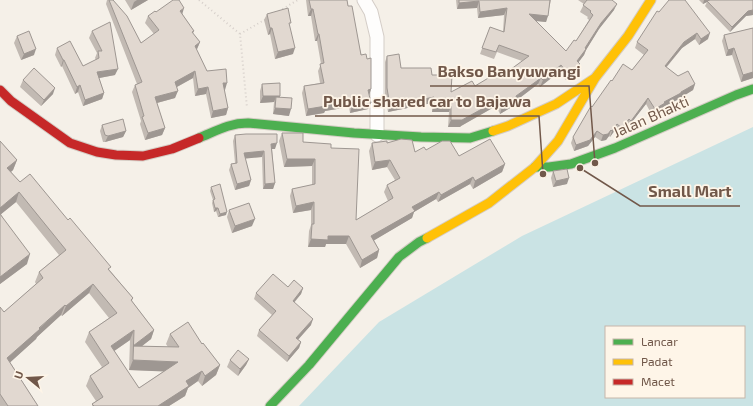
<svg xmlns="http://www.w3.org/2000/svg" width="753" height="406" font-family="'Exo 2',sans-serif">
<style>
.water{fill:#cae3e4;fill-rule:evenodd}
.lines{fill:none;stroke-linecap:round;stroke-linejoin:round}
.street-casing{stroke:#d4cdc7;stroke-width:15}
.fast-casing{stroke:#d4ccc4;stroke-width:11}
.slow-casing{stroke:#d4ccc4;stroke-width:11}
.jam-casing{stroke:#d4ccc4;stroke-width:11}
.path{stroke:#d6cfca;stroke-width:2;stroke-dasharray:1 3;stroke-linecap:butt}
.street{stroke:#fefdfc;stroke-width:13}
.fast{stroke:#4caf50;stroke-width:9}
.slow{stroke:#ffc107;stroke-width:9}
.jam{stroke:#c62828;stroke-width:9}
.wall{fill:#c2bab3;fill-rule:evenodd}
.shaded-wall{fill:#9e9792}
.building{fill:#e1d8d0;stroke:#9e9792;fill-rule:evenodd}
.labels{text-anchor:middle;stroke-width:3.5;stroke-linejoin:round;paint-order:stroke}
.street-label{font-size:15px;fill:#71584a;stroke:#fef5e8}
.leader{fill:none;stroke:#71584a;stroke-width:1.5}
.callout-dot{fill:#71584a;stroke:#fef5e8;stroke-width:1.5}
.callout-label{font-size:16px;text-anchor:middle;font-weight:bold;fill:#71584a;stroke:#fef5e8;stroke-width:3.5;stroke-linejoin:round;paint-order:stroke}
</style>
<rect width="100%" height="100%" fill="#f5f0e8"/>
<path class="water" d="M753,127V406H299L379,322L522,236ZM606,327H744V397H606Z"/>
<g class="lines">
<g class="street-casing">
<path id="street" d="M364,0L371,12L377,37V135"/>
</g>
<g class="fast-casing">
<path id="fast" d="M199,138C216,131 229,123 248,123L354,133L421,137L470,138L493,131
M535,167H549L571,164L615,148L736,95L753,89
M270,406L309,365L399,257L419,242L427,238"/>
</g>
<g class="slow-casing">
<path id="slow" d="M493,131L508,126L556,104L595,78
M427,238L489,203L535,167L558,141L595,78L628,36L651,0"/>
</g>
<g class="jam-casing">
<path id="jam" d="M0,90L11,101L70,143L97,152L116,155L143,156L172,149L199,138"/>
</g>
<path class="path" d="M199,0L240,34L247,108
M279,11L298,0
M240,34L266,19"/>
<use href="#street" class="street"/>
<use href="#fast" class="fast"/>
<use href="#slow" class="slow"/>
<use href="#jam" class="jam"/>
</g>
<path class="wall" d="M107,0H113L141,43L154,34L145,23L148,16L156,12L182,14L194,31L193,34L200,42L197,49H196L207,71L225,90H224L228,108L226,115L211,118L206,94L195,96L193,78L177,87L175,98L157,103L165,128L162,135L145,140L140,124L141,121L132,92L135,85L137,84L106,4Z
M125,0H148L131,10Z
M306,0H347L348,6L371,89L369,95L368,109L350,113L349,107L325,111L324,113L306,116L302,93L304,86L320,83L318,71L321,64L317,41H315L311,16H308Z
M456,0H551L546,22L536,21L566,51L576,41L589,20L587,18L588,17L580,12L584,4L578,0H612L614,10L599,29L586,50L584,55L578,62L577,70L566,80L559,72L540,87L538,84L517,100L515,105L500,114L496,106L461,126L460,127H448L449,112H432V103L388,112L385,95V62L387,56L401,68L432,75L451,92L475,86L503,75L522,61L497,52L494,59L480,54L490,27L503,32L504,15L478,18L477,8L457,9Z
M699,0H753V15L746,16L730,32L705,6L707,2L703,4Z
M659,12L708,39L699,45L695,39L682,48L666,68L678,76L695,84L693,90L680,98L679,99L663,107V109L652,115L646,104L628,127L627,125L620,133L615,130L610,137L609,136L606,140L601,141L595,137L588,146L574,151L571,143L573,137L592,107L612,81L632,70L644,55L635,48L637,42Z
M267,14L293,54L275,59L270,34L268,35L264,20Z
M753,28V78L741,82L732,55L726,56L722,41L724,35Z
M92,31L115,75L99,78L104,93L102,99L83,106L78,92L75,94L62,66L61,67L55,55L57,48L83,66L96,60L95,58L97,53L89,38Z
M17,36L34,55L21,60L14,43Z
M23,80L53,94L41,106L20,87Z
M262,84L280,96V97L289,116L273,114L274,102L260,103V91Z
M102,125L126,131L123,137L105,142H103L100,131Z
M282,133L303,142L331,148L356,220L388,201L384,192L387,185L395,180L387,167L372,170L369,151L372,143H387L415,152L426,150L505,164L502,172L473,189L470,184L438,202L436,199L414,212L412,218L374,240L379,250L377,258L360,268L346,244H326L325,247H308L309,231L311,225V210L293,213L290,196L292,189L312,185V166L284,167L279,141Z
M235,135L275,149H272L275,183L273,189H263L262,157L245,158L251,180L249,186L235,190L229,170L231,164L235,163L233,141Z
M0,141L17,160L13,170L11,172L20,182L68,220L133,298L132,301L154,330L151,339L142,346L168,347L166,344L170,334L202,344L220,365L216,375L202,386L198,381L188,388L185,396L169,406H92V404L96,401L86,386L90,376L102,367L85,342L89,332L109,318L89,293L62,316L61,315L37,337L36,339L10,362L38,406H0V307L4,312L36,284L35,282L39,272L59,255L16,202L1,214L27,264L0,284ZM130,340L129,370L164,371L139,388L114,351Z
M553,171L567,184L553,187L551,178Z
M211,187L226,215L218,217L216,211L214,212L212,203L213,200L210,191Z
M229,210L252,226L232,233L227,217Z
M288,287L303,288L301,294L294,303L311,325L298,340L301,342L299,348L287,362L257,336L259,330L272,315L254,299L256,293Z
M249,359L246,365L238,376L227,367L230,360Z"/>
<path class="shaded-wall" d="M137,0H148L131,10L134,2Z
M704,0H710L707,1V2L703,4Z
M479,1L477,8L457,9L459,3Z
M617,4L614,10L599,29L586,50L584,55L575,67L577,61L601,23Z
M184,8L182,15L180,11Z
M507,8L504,15L478,18L480,12Z
M311,9H313L311,16H308Z
M753,10V15L746,16L730,32L732,27L748,11Z
M529,14L548,16L546,22L527,20Z
M270,28H272L270,34L268,35Z
M697,33L695,39L682,48L662,72L665,66L684,42Z
M710,33L708,39L699,45L701,39Z
M318,34H319L317,41H315Z
M200,42L197,49L192,53L195,46Z
M295,48L293,54L275,59L278,52Z
M734,48L732,55L726,56L728,50Z
M36,49L34,55L21,60L24,54Z
M63,60H64L62,66L61,67Z
M580,64L577,70L566,80L568,74Z
M561,65L559,72L540,87L543,80Z
M118,69L115,75L94,79L97,72Z
M195,71L193,78L173,89L175,82Z
M753,72V78L741,82L743,75Z
M541,78L538,84L517,100L515,105L500,114L502,107L516,96Z
M223,83H227L225,90H220Z
M695,84L693,90L680,98L679,99L663,107V109L652,115L655,109L664,102Z
M80,85L78,92L75,94L77,87Z
M208,87L206,94L195,96L198,89Z
M55,88L53,94L41,106L44,100Z
M371,89L369,96L368,90Z
M178,91L175,98L153,104L155,97Z
M104,93L102,99L83,106L85,100Z
M263,96H280L278,102L276,97L274,102L260,103Z
M434,97L432,103L388,112L390,106Z
M648,98L646,104L628,127L631,121Z
M351,100L349,107L325,111L324,113L306,116L308,109L326,105Z
M498,100L496,106L461,126L460,127H448L451,120H462Z
M371,103L368,109L350,113L352,106Z
M434,105L451,106L449,112H432Z
M228,108L226,115L211,118L213,111Z
M275,108L291,109L289,116L273,114Z
M629,119L627,125L620,133L622,128Z
M617,124L615,130L610,137L612,131Z
M165,128L162,135L145,140L148,133Z
M611,130L609,136L606,140L601,141L603,135Z
M126,131L123,137L105,142L108,136Z
M597,131L595,137L588,146L574,151L576,145Z
M277,143L275,149H269L271,144Z
M264,151L262,157L242,159L244,153Z
M287,159H315L312,166L284,167Z
M17,160L13,170L4,178L7,168Z
M390,160L387,167L372,170L375,162Z
M505,164L502,172L473,189L475,181Z
M473,177L470,184L438,202L441,195Z
M569,178L567,184L553,187L556,181Z
M251,180L249,186L235,190L237,184Z
M275,183L273,189H263L265,184Z
M19,192L16,202L0,215V208Z
M439,192L436,199L414,212L412,218L368,244L371,236L412,207Z
M314,202L311,210L293,213L296,206Z
M215,208H218L216,211L214,212Z
M227,212L226,215L218,217L220,214Z
M255,219L252,226L232,233L235,226Z
M328,236H349L346,244H326L325,247H308L311,239Z
M379,250L377,258L360,268L362,260Z
M30,254L27,264L0,284V277Z
M93,284L89,293L62,316L66,306Z
M303,288L301,294L290,307L293,301Z
M65,305L61,315L37,337L36,339L4,368L7,358Z
M313,319L311,325L294,344L296,338Z
M134,330L130,340L107,356L111,346Z
M154,330L151,339L133,353V346Z
M301,342L299,348L287,362L289,356Z
M249,359L246,365L238,376L240,369Z
M133,360L178,362L175,372L129,370Z
M220,365L216,375L202,386L205,376Z
M202,371L198,381L188,388L185,396L169,406H158L186,381Z"/>
<path class="building" d="M109,0H113L127,16L141,43L159,30L148,16L155,11L156,12L173,0H179L184,8L180,11L194,31L192,32L200,42L195,46L207,71L226,69L227,83H223L228,108L213,111L208,87L198,89L195,71L175,82L178,91L155,97L165,128L148,133L142,117L144,116L135,85L142,82Z
M309,0H347L348,6H352L361,55L366,54L367,59L371,58V89L368,90L371,103L352,106L351,100L326,105V106L308,109L304,86L324,83L320,64L324,63L319,34H318L313,9H311Z
M459,0H550L548,16L529,14L566,51L574,40L576,41L593,15L590,12L591,11L583,5L587,0H612L617,4L601,23L585,48L586,49L577,61L580,64L568,74L561,65L543,80L541,78L516,96L517,99L502,107L498,100L462,120H451V106L434,105V97L390,106L387,88V56L399,54L401,68H431L432,75H452L451,92L472,81L475,86L500,71L503,75L529,56L499,45L496,52L482,48L490,27L504,32L507,8L480,12L479,1L459,3Z
M669,0H685L710,33L701,39L697,33L684,42L665,66L678,76L688,71L695,84L681,92V93L664,102L665,103L655,109L648,98L631,121L629,119L622,128L617,124L612,131L611,130L608,134L603,135L597,131L590,140L576,145L573,137L591,106L592,107L611,80L612,81L623,64L632,70L648,50L637,42L657,11L659,12Z
M710,0H753V10L748,11L732,27L707,1Z
M288,8L291,23H289L295,48L278,52L272,28H270L267,14Z
M110,22L118,69L97,72L104,93L85,100L80,85L77,87L64,60H63L57,48L70,41L83,66L99,58L98,51H102L92,31Z
M753,28V72L743,75L734,48L728,50L724,35Z
M29,31L36,49L24,54L17,36Z
M34,68L55,88L44,100L23,80Z
M280,83V96H263L262,84Z
M276,97L292,98L291,109L275,108Z
M123,119L126,131L108,136L105,135L102,125Z
M282,133H303V142L331,144V148L359,149L356,220L393,198L387,185L400,178L390,160L375,162L372,143L387,141V143L401,139L412,140L415,152L424,147L426,150L442,141H450L459,156L490,139L505,164L475,181L473,177L441,195L439,192L412,207L415,211L371,236L379,250L362,260L349,236H328V240L311,239L312,224H314V202L296,206L292,189L315,184V159H287Z
M246,134H277V143L271,144L275,183L265,184L264,151L244,153L251,180L237,184L231,164L237,163L235,135Z
M0,141L17,160L7,168L20,182L30,174L68,220L70,218L111,267L108,269L133,298L131,300L154,330L133,346L179,347L170,334L188,322L202,344L203,343L220,365L205,376L202,371L186,381L189,386L158,406H94L92,404L103,397L90,376L109,363L89,332L117,313L93,284L66,306L65,305L39,328L40,329L7,358L38,406H8L0,394V307L4,312L43,278L39,272L66,250L19,192L0,208ZM134,330L133,360L178,362L139,388L111,346Z
M567,169L569,178L556,181L553,171Z
M220,184L227,212L220,214L218,208H215L213,200L215,199L211,187Z
M249,203L255,219L235,226L229,210Z
M0,214L30,254L0,277Z
M273,274L288,287L294,280L303,288L293,301L313,319L296,338L301,342L289,356L259,330L276,311L256,293Z
M238,350L249,359L240,369L230,360Z"/>
<g class="labels">
<g class="street-label">
<text transform="translate(651 117) rotate(-24)" y="5">Jalan Bhakti</text>
</g>
</g>
<path class="leader" d="M595 163L589 86H430M543 174L539 116H315M580 168L640 206H740"/>
<g class="callout-dot">
<circle cx="595" cy="163" r="4"/>
<circle cx="543" cy="174" r="4"/>
<circle cx="580" cy="168" r="4"/>
</g>
<g class="callout-label">
<text x="509" y="77">Bakso Banyuwangi</text>
<text x="427" y="107">Public shared car to Bajawa</text>
<text x="690" y="197">Small Mart</text>
</g>
<rect x="605" y="326" width="140" height="72" fill="#fef5e8" stroke="#c6b6a9"/>
<rect x="613" y="339" width="20" height="6" fill="#4caf50" stroke="#c6b6a9"/>
<text x="641" y="346" font-size="12" fill="#71584a">Lancar</text>
<rect x="613" y="359" width="20" height="6" fill="#ffc107" stroke="#c6b6a9"/>
<text x="641" y="366" font-size="12" fill="#71584a">Padat</text>
<rect x="613" y="379" width="20" height="6" fill="#c62828" stroke="#c6b6a9"/>
<text x="641" y="386" font-size="12" fill="#71584a">Macet</text>
<g transform="translate(28 378) rotate(288)" stroke="#fef5e8" stroke-width="3" paint-order="stroke">
<path d="M0-3L7 15L0 10L-7 15Z" fill="#71584a"/>
<text y="-6" font-size="11" font-weight="bold" text-anchor="middle" fill="#71584a">U</text>
</g>
</svg>
